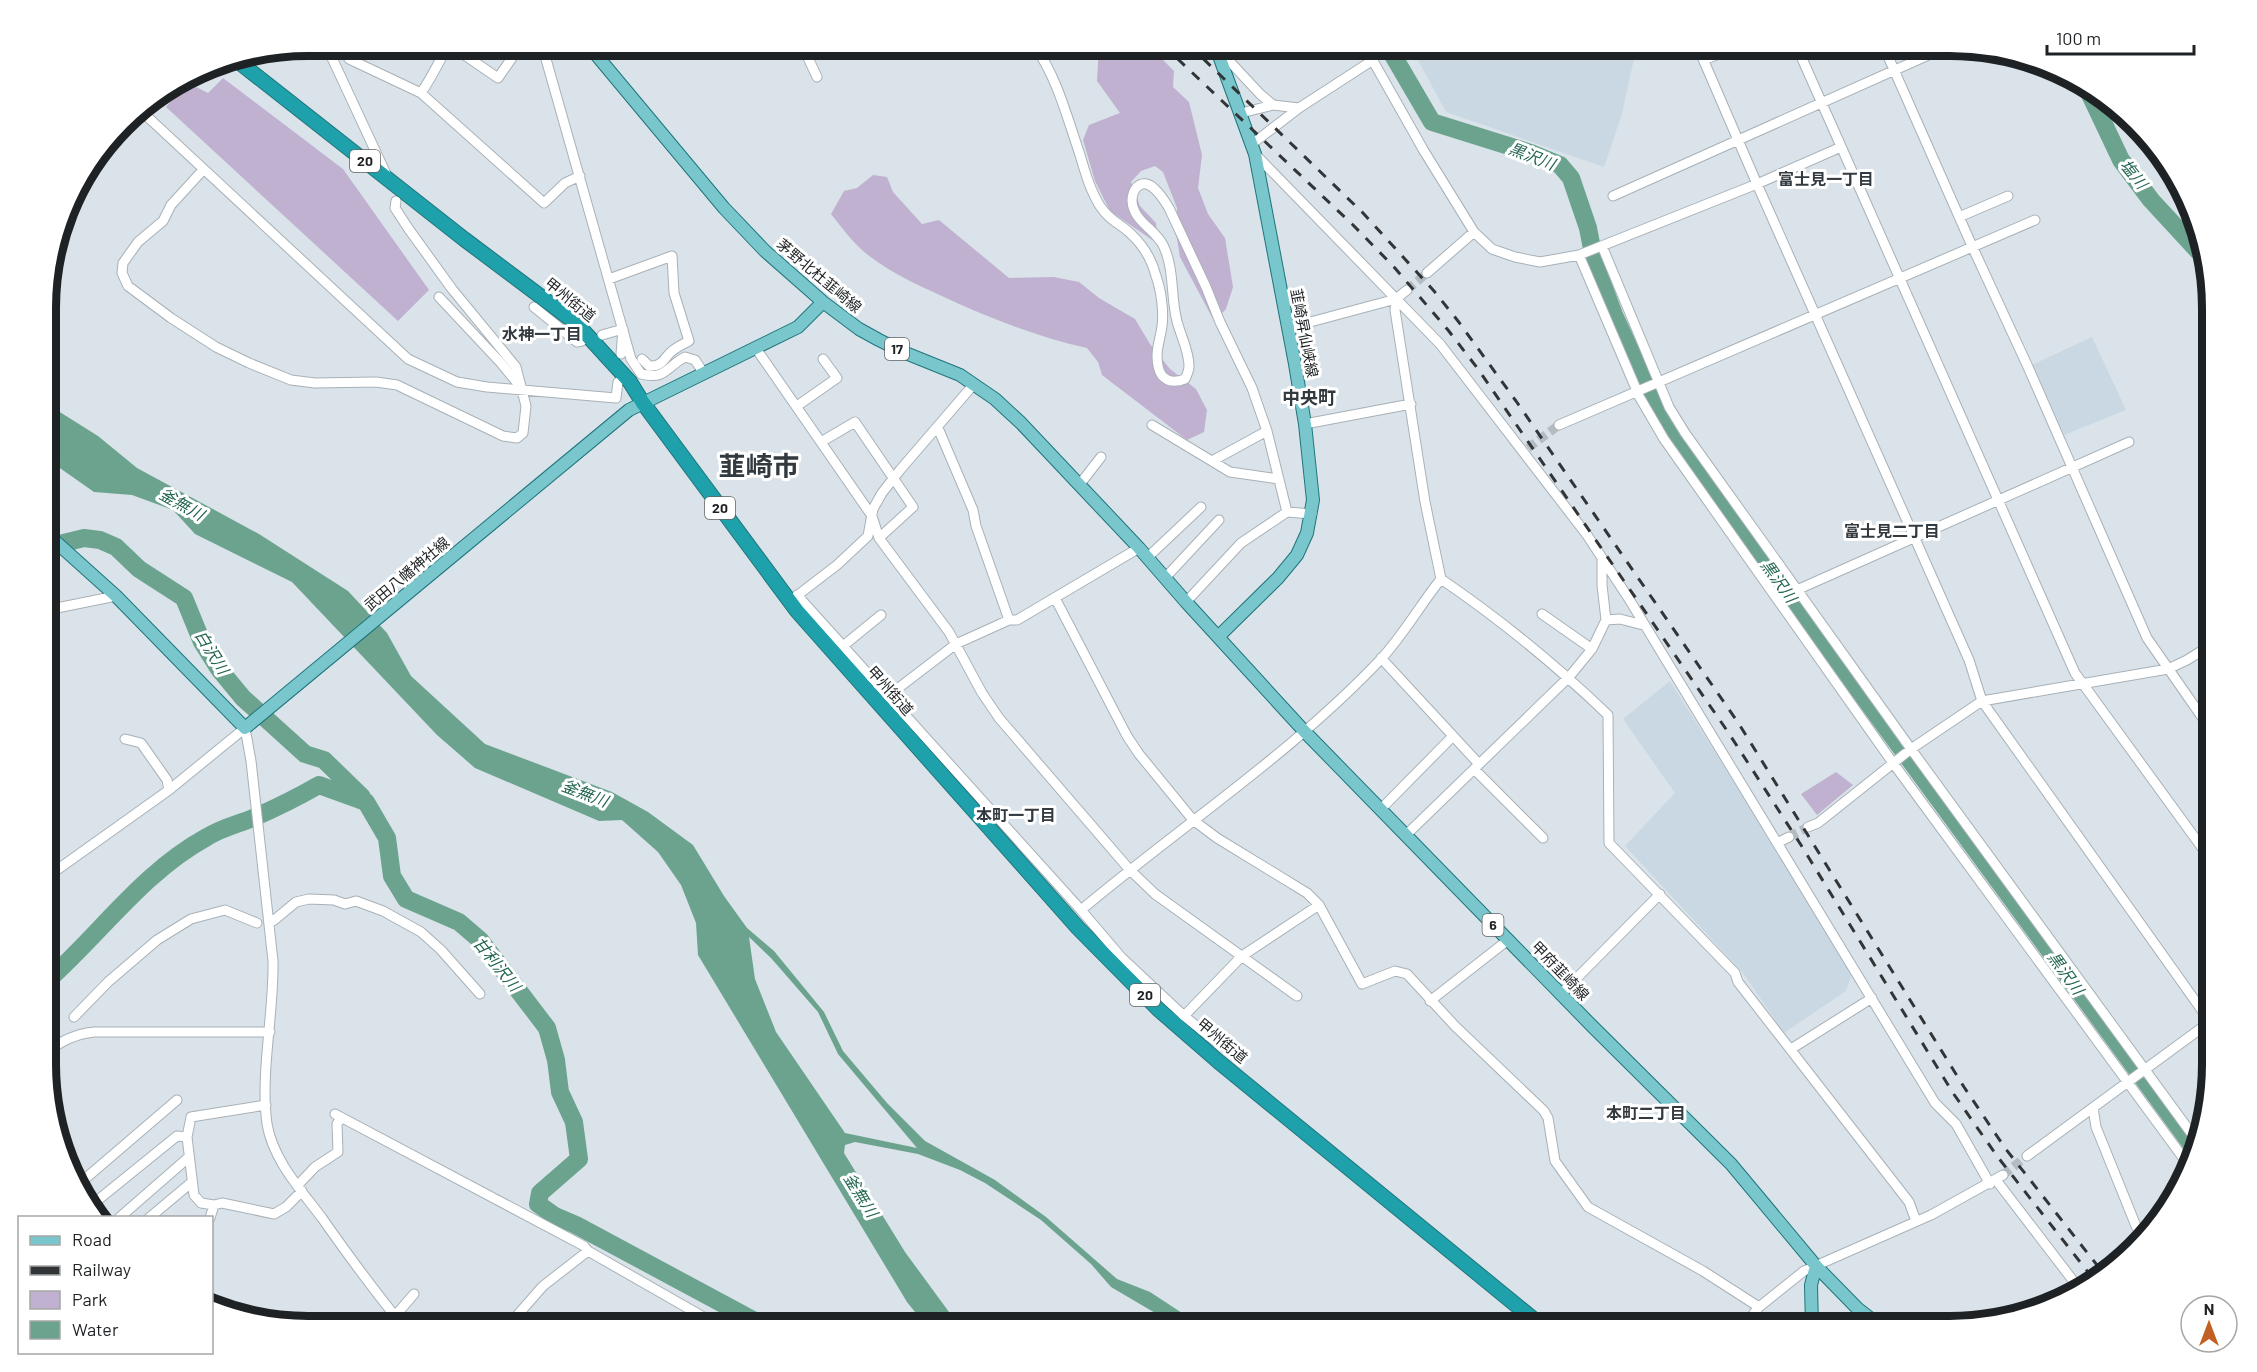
<svg xmlns="http://www.w3.org/2000/svg" width="2257" height="1372" font-family="Barlow,'Noto Sans JP',sans-serif">
<style>
.built{fill:#c9d8e3}
.green{fill:#c0b1d1}
.water{fill:#6ca38e;fill-rule:evenodd}
.lines{fill:none;stroke-linecap:round;stroke-linejoin:round}
.river{stroke:#6ca38e;stroke-width:18}
.minor-tunnel{stroke:#b4bcc2;stroke-width:9;stroke-dasharray:9 4.5;stroke-linecap:butt}
.minor-casing{stroke:#a8b1b7;stroke-width:11}
.major-casing{stroke:#1f757c;stroke-width:14}
.highway-casing{stroke:#1f757c;stroke-width:16}
.minor{stroke:#fff;stroke-width:9}
.major{stroke:#79c7cd;stroke-width:12}
.highway{stroke:#1fa1ab;stroke-width:14}
.rail{stroke:#323538;stroke-width:3;stroke-dasharray:10 10;stroke-linecap:butt}
.labels{text-anchor:middle;stroke-width:6;stroke-linejoin:round;paint-order:stroke}
.shield{fill:#fff;stroke:#626466;stroke-width:1.5}
.shield-label{font-size:14px;font-weight:bold;fill:#1f2224}
.street-label{font-size:15px;fill:#1f2224;stroke:#fff}
.water-label{font-size:16px;font-style:italic;fill:#226550;stroke:#fff}
.neighbourhood-label{font-size:16px;font-weight:bold;fill:#333a3f;stroke:#fff}
.quarter-label{font-size:18px;font-weight:bold;fill:#333a3f;stroke:#fff}
.town-label{font-size:27px;font-weight:bold;fill:#333a3f;stroke:#fff}
.rim{fill:none;stroke:#1f2224;stroke-width:8}
</style>
<rect width="100%" height="100%" fill="#d9e3e9"/>
<path class="built" d="M1410,45H1637L1622,113L1604,167L1446,112Z
M2092,337L2126,410L2064,435L2030,366Z
M1670,681L1853,971L1846,991L1784,1033L1743,973L1625,846L1675,793L1623,719Z"/>
<path class="green" d="M1099,45H1148L1174,71L1173,87L1189,102L1202,155L1198,188L1208,214L1225,238L1233,287L1226,309L1214,321L1180,257L1176,233L1177,208L1163,172L1155,166L1141,171L1131,182L1140,206L1156,223L1158,244L1110,211L1095,181L1083,140L1089,125L1120,113L1097,81Z
M223,78L343,169L429,290L398,321L166,107L186,82L208,93Z
M873,175L887,177L893,192L922,224L939,220L1009,278L1054,277L1079,282L1099,298L1135,319L1150,344L1170,369L1196,389L1207,410L1204,432L1187,440L1102,375L1098,362L1087,348C1042,338 1000,322 957,303C927,289 895,276 868,255C854,244 842,228 831,214L844,191L857,188Z
M1836,772L1853,785L1817,815L1801,794Z"/>
<path class="water" d="M47,404L98,436L137,468L259,534L348,591L387,633L411,676L485,744L612,792L648,812L693,845L724,896L747,928L774,951L824,1012L843,1051L887,1103L925,1141L995,1180L1046,1217L1117,1279L1150,1292L1182,1313L1221,1322L1228,1327L1202,1324L1204,1327H1179L1111,1287L1091,1264L1041,1220L985,1183L960,1170L918,1154L855,1142L845,1145L844,1153L905,1252L960,1327H927L907,1302L698,955L696,923L681,885L658,852L622,820L599,821L475,768L437,735L292,582L195,534L173,510L132,495L94,492L47,459ZM749,937L771,958L818,1012L838,1054L917,1148L845,1133L776,1032L755,979Z"/>
<g class="lines">
<path class="river" d="M1387,45L1432,122L1531,153L1560,165L1571,178L1588,228L1595,264L1614,315L1657,408L1784,588L2192,1145
M2085,84L2121,160L2151,200L2200,253
M47,547L84,538L100,540L116,547L139,569L184,598L202,642L219,669L243,698L305,754L324,760L362,797
M47,981C101,933 143,872 207,837C221,828 238,824 253,818C276,808 298,797 319,785L366,802L387,838L392,876L406,899L459,922L480,940L547,1028L556,1060L560,1092L574,1122L579,1159L540,1193L538,1204L555,1216L576,1225L766,1327"/>
<path class="minor-tunnel" d="M1407,290L1427,273
M1528,448L1559,425
M1789,837L1808,827
M2003,1175L2027,1156"/>
<g class="minor-casing">
<path id="minor" d="M326,45L387,176
M341,45L349,59L421,93L544,203L565,183L580,176
M450,45L498,78L516,52L515,45
M542,45L631,359L641,374C666,380 666,367 685,357L695,360L703,372
M802,45L817,77
M1034,45C1057,77 1067,117 1080,155C1085,172 1090,190 1100,206C1110,221 1118,222 1130,233C1142,244 1152,260 1156,276C1161,290 1164,311 1162,326C1160,341 1155,350 1158,366C1161,381 1172,384 1185,379C1187,375 1189,370 1189,366C1189,349 1179,333 1176,317C1171,294 1174,267 1163,245C1155,229 1133,221 1132,201C1132,197 1133,192 1136,188C1148,174 1163,198 1169,208L1206,287L1220,322L1252,388L1267,431L1287,512L1312,514
M1364,45L1424,151L1474,232L1492,249L1515,257L1540,262L1579,255L1757,184L1841,147
M1697,45L1757,184L1969,660L1982,701L2211,1023
M1796,45L2075,673L2211,860
M1883,45L1972,246L2028,367L2147,638L2211,730
M1218,49L1260,94L1273,105
M1799,53L1817,45
M1704,60L1728,50
M421,93C432,77 439,62 448,45
M138,108L408,359L457,382L487,387L616,398L618,382
M1241,113L1273,105L1299,108
M1252,144L1299,108L1373,60
M1256,155L1440,344L1587,535L1629,599L1935,1103L1956,1124L1990,1184
M203,170L171,205L163,221L138,242L123,263L122,273L128,286L171,318L216,347L249,363L291,380L315,383L376,382L397,385L503,436L517,438L523,433L526,406L516,367L452,289L408,228L395,208L396,201
M1613,196L1951,45
M1959,217L2008,196
M1602,246L1669,407L1685,433L1911,749L2194,1137
M1579,255L1637,391
M1427,273L1474,232
M609,279L672,256L674,293L689,341C683,344 677,347 672,351C663,359 662,367 649,366L642,359
M439,297L500,362L519,385
M1396,299L1395,310L1425,502L1441,579C1501,620 1556,665 1608,715L1609,843L1735,973L1738,982L1909,1202L1916,1221
M534,307L577,342L582,341
M1288,328L1396,299L1407,290
M602,335L623,329L621,354
M755,347L872,516L879,538L949,632L982,693L999,718L1129,869L1155,894L1297,996
M1636,391L1664,439L1893,763L2187,1163
M797,406L837,378L823,359
M1305,424L1411,404
M1152,425L1230,472L1279,479
M1559,425L2035,220
M938,428L973,510L976,526L1009,620
M821,442L855,422L913,507L879,538
M1212,461L1267,431
M1080,484L1101,457
M1148,557L1201,507
M1602,558V585L1606,620
M1165,578L1219,520
M1799,589L2129,442
M797,595L1081,910L1121,957L1184,1016L1215,1041
M794,598L837,565L868,536L873,509L882,493L900,470L974,384
M1055,598L1127,736L1139,754L1193,820L1217,838L1307,893L1319,905L1362,984L1395,971L1407,974L1455,1026L1544,1111L1548,1118L1555,1161L1588,1207L1703,1271L1759,1307
M1186,602L1241,543L1287,512
M47,610L116,596
M1542,614L1592,649
M843,646L881,615
M1381,658L1479,764
M888,696L956,644L1009,620H1017L1139,548
M125,739L141,743L167,780L169,790
M1474,769L1543,838
M1381,809L1453,736
M1808,827L1818,823L1911,749L1982,701L2168,669L2187,660L2211,645
M1406,835L1569,677L1592,649L1606,620L1620,619L1643,625
M1777,843L1789,837
M47,877L169,790L245,728L251,761L273,961C274,1013 260,1074 267,1124C273,1160 301,1190 322,1218C348,1255 375,1292 404,1327
M1081,910C1181,826 1291,754 1381,659C1404,634 1420,605 1441,579
M273,921L296,902L309,899L334,900L345,904L356,901L383,911L421,932L441,950L480,994
M1561,994L1660,894
M1430,1001L1508,940
M1184,1016L1242,956L1319,905
M74,1017L108,982L157,940L191,919L225,910L257,923
M1791,1049L1872,998
M47,1053C60,1041 76,1034 94,1032H270
M266,1105L191,1117L187,1137L194,1195L201,1203L214,1205L222,1203L274,1214L286,1207L302,1191
M2093,1108L2096,1127L2136,1226L2144,1238
M335,1114L584,1246L588,1251L721,1327
M2027,1156L2211,1021
M1996,1180L2081,1291
M79,1184L177,1100
M298,1185L315,1167L338,1152L337,1124L341,1118
M88,1208L177,1136L187,1137
M119,1218L189,1157
M149,1218L192,1182
M210,1218L214,1205
M395,1316L414,1294
M507,1327L543,1286L588,1251
M1743,1327L1759,1307L1804,1271L1931,1215L2003,1175"/>
</g>
<g class="major-casing">
<path id="major" d="M588,45L724,208L765,251L823,302L859,329L879,340L903,352L960,375L995,399L1021,423L1139,548L1186,602L1305,732L1592,1026L1731,1164L1816,1266L1857,1308L1880,1326
M1215,45L1255,154L1295,364L1305,424L1313,500L1307,533L1297,555L1278,578L1218,637
M47,534L116,596L245,728L629,410L798,327L823,302
M1812,1327L1811,1285L1816,1266"/>
</g>
<g class="highway-casing">
<path id="highway" d="M235,59L464,239L576,323L630,382L643,403L797,611L1078,928L1158,1009L1219,1062L1543,1327"/>
</g>
<use href="#minor" class="minor"/>
<use href="#major" class="major"/>
<use href="#highway" class="highway"/>
<path class="rail" d="M1163,45L1353,225L1394,267L1448,330L1478,369L1728,732L1801,845L1953,1093L1997,1156L2095,1281
M1189,45L1363,213L1434,291L1458,321L1516,401L1739,724L1964,1087L2005,1148L2104,1274"/>
</g>
<g class="labels">
<g class="shield">
<rect x="350" y="150" width="30" height="22" rx="4.5"/>
<rect x="885" y="338" width="24" height="22" rx="4.5"/>
<rect x="705" y="497" width="30" height="22" rx="4.5"/>
<rect x="1482.5" y="914" width="21" height="22" rx="4.5"/>
<rect x="1130" y="984" width="30" height="22" rx="4.5"/>
</g>
<g class="shield-label">
<text x="365" y="166">20</text>
<text x="897" y="354">17</text>
<text x="720" y="513">20</text>
<text x="1493" y="930">6</text>
<text x="1145" y="1000">20</text>
</g>
<g class="street-label">
<text transform="translate(819 276) rotate(40)" y="5">茅野北杜韮崎線</text>
<text transform="translate(570 300) rotate(39)" y="5">甲州街道</text>
<text transform="translate(1304 333) rotate(79)" y="5">韮崎昇仙峡線</text>
<text transform="translate(407 574) rotate(-40)" y="5">武田八幡神社線</text>
<text transform="translate(890 691) rotate(48)" y="5">甲州街道</text>
<text transform="translate(1560 971) rotate(46)" y="5">甲府韮崎線</text>
<text transform="translate(1222 1041) rotate(40)" y="5">甲州街道</text>
</g>
<g class="water-label">
<text transform="translate(1532 156) rotate(21)" y="6">黒沢川</text>
<text transform="translate(2134 174) rotate(51)" y="6">塩川</text>
<text transform="translate(182 504) rotate(29)" y="6">釜無川</text>
<text transform="translate(1779 581) rotate(54)" y="6">黒沢川</text>
<text transform="translate(212 652) rotate(58)" y="6">白沢川</text>
<text transform="translate(585 793) rotate(21)" y="6">釜無川</text>
<text transform="translate(497 964) rotate(51)" y="6">甘利沢川</text>
<text transform="translate(2066 973) rotate(54)" y="6">黒沢川</text>
<text transform="translate(861 1195) rotate(58)" y="6">釜無川</text>
</g>
<g class="neighbourhood-label">
<text x="1826" y="185">富士見一丁目</text>
<text x="542" y="340">水神一丁目</text>
<text x="1892" y="537">富士見二丁目</text>
<text x="1016" y="821">本町一丁目</text>
<text x="1646" y="1119">本町二丁目</text>
</g>
<g class="quarter-label">
<text x="1309" y="404">中央町</text>
</g>
<g class="town-label">
<text x="759" y="476">韮崎市</text>
</g>
</g>
<path d="M0 0H2257V1372H0ZM308 56H1950A252 252 0 0 1 2202 308V1064A252 252 0 0 1 1950 1316H308A252 252 0 0 1 56 1064V308A252 252 0 0 1 308 56Z" fill="#fff" fill-rule="evenodd"/>
<path class="rim" d="M308 56H1950A252 252 0 0 1 2202 308V1064A252 252 0 0 1 1950 1316H308A252 252 0 0 1 56 1064V308A252 252 0 0 1 308 56Z"/>
<rect x="18" y="1216" width="195" height="138" fill="#ffffff" stroke="#a5a7a7" stroke-width="1.5"/>
<rect x="30" y="1236" width="30" height="9" fill="#79c7cd" stroke="#a5a7a7" stroke-width="1.5"/>
<text x="72" y="1246" font-size="18" fill="#1f2224">Road</text>
<rect x="30" y="1266" width="30" height="9" fill="#323538" stroke="#a5a7a7" stroke-width="1.5"/>
<text x="72" y="1276" font-size="18" fill="#1f2224">Railway</text>
<rect x="30" y="1291" width="30" height="18" fill="#c0b1d1" stroke="#a5a7a7" stroke-width="1.5"/>
<text x="72" y="1306" font-size="18" fill="#1f2224">Park</text>
<rect x="30" y="1321" width="30" height="18" fill="#6ca38e" stroke="#a5a7a7" stroke-width="1.5"/>
<text x="72" y="1336" font-size="18" fill="#1f2224">Water</text>
<g transform="translate(2209 1324)"><circle r="28" fill="#ffffff" stroke="#a5a7a7" stroke-width="1.5"/>
<path d="M0-4.5L10 22L0 15L-10 22Z" fill="#c26023"/>
<text y="-9" font-size="16" font-weight="bold" text-anchor="middle" fill="#1f2224">N</text>
</g>
<path d="M2047 45v9h147v-9" fill="none" stroke="#1f2224" stroke-width="3"/>
<text x="2056" y="45" font-size="18" fill="#1f2224" stroke="#ffffff" stroke-width="4.5" paint-order="stroke">100 m</text>
</svg>
